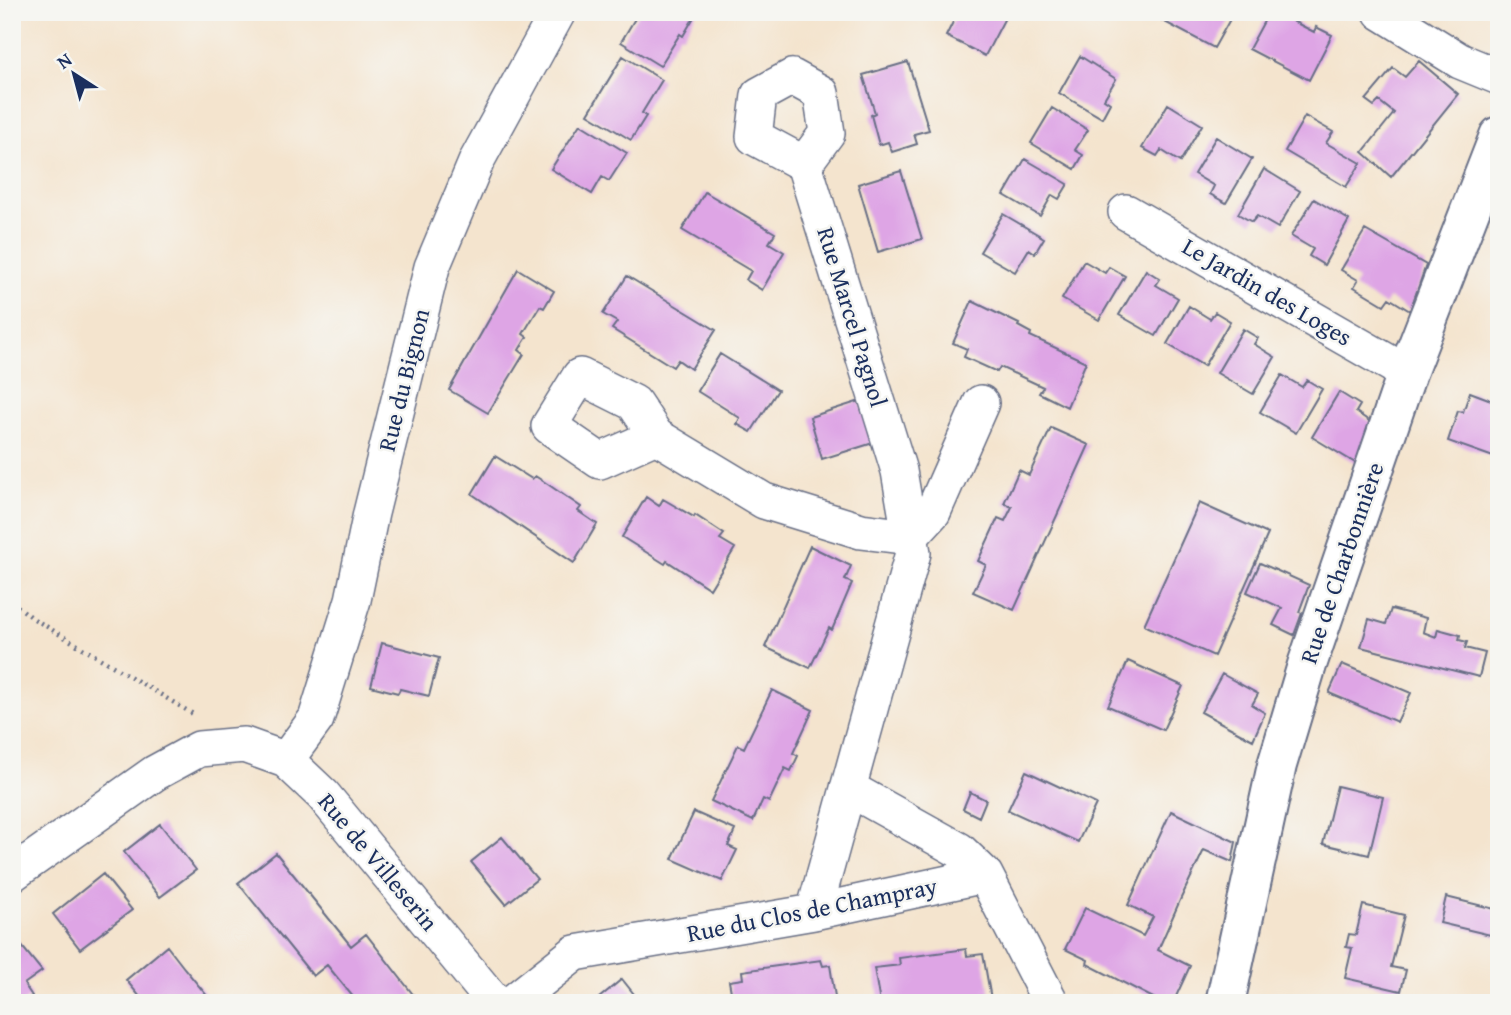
<svg xmlns="http://www.w3.org/2000/svg" width="1511" height="1015" font-family="'Gentium Book Plus',serif">
<style>
.building{fill:#dea5e5}
.lines{fill:none;stroke-linecap:round;stroke-linejoin:round}
.street-casing{stroke:#676e85;stroke-width:38}
.secondary-casing{stroke:#676e85;stroke-width:42}
.path{stroke:#676e85;stroke-width:4.5;stroke-dasharray:2 5;stroke-linecap:butt}
.street{stroke:#fff;stroke-width:35}
.secondary{stroke:#fff;stroke-width:38}
.labels{text-anchor:middle;stroke-width:5;stroke-linejoin:round;paint-order:stroke}
.street-label{font-size:24px;fill:#1b2f5e;stroke:#f6f6f2}
</style>
<rect width="100%" height="100%" fill="#f6f6f2"/>
<filter id="ink" filterUnits="userSpaceOnUse"><feTurbulence type="fractalNoise" baseFrequency=".0143" numOctaves="2"/><feDisplacementMap in="SourceGraphic" scale="14" xChannelSelector="R" yChannelSelector="G"/><feConvolveMatrix kernelMatrix="1 2 1 2 8 2 1 2 1" color-interpolation-filters="sRGB"/></filter>
<filter id="wash" filterUnits="userSpaceOnUse"><feTurbulence type="fractalNoise" baseFrequency=".00686" numOctaves="4" result="noise"/><feDisplacementMap in="SourceGraphic" scale="28" xChannelSelector="R" yChannelSelector="G"/><feGaussianBlur stdDeviation="1.57" result="paint"/><feColorMatrix in="noise" values="0 0 0 0 0 0 0 0 0 0 0 0 0 0 0 0 0 1.4 0 .05"/><feComposite in="paint" operator="in"/></filter>
<g filter="url(#wash)">
<rect width="100%" height="100%" fill="#f4e4ce"/>
<g id="blocks">
<path class="building" d="M639,12H697L683,36L680,34L660,66L621,42Z
M958,12H1008L985,56L946,36Z
M1165,12H1234L1214,48L1161,20Z
M1269,12H1275L1314,32L1316,27L1332,35L1309,80L1249,49Z
M623,56L662,80L642,113L646,116L631,140L588,114Z
M1080,56L1116,79L1104,99L1110,103L1102,118L1059,93Z
M1419,61L1458,94L1391,177L1363,152L1394,113L1379,101L1374,106L1366,100L1393,68L1405,77Z
M908,62L929,130L914,134L917,144L892,152L888,142L879,145L871,115L875,113L863,75Z
M1168,104L1202,125L1180,162L1161,150L1157,156L1142,148Z
M1052,108L1088,130L1075,150L1083,155L1075,169L1031,143Z
M1305,116L1333,132L1326,143L1361,163L1346,187L1285,151Z
M580,124L627,153L609,181L602,177L592,194L551,169Z
M1216,137L1252,159L1226,203L1210,194L1214,186L1194,174Z
M1025,159L1068,184L1059,199L1052,195L1040,216L1004,195Z
M1264,169L1300,191L1278,228L1257,216L1252,222L1238,214Z
M901,171L922,239L878,252L858,184Z
M705,192L775,233L769,243L784,252L762,290L746,280L751,271L682,230Z
M1314,199L1349,220L1324,265L1309,256L1313,249L1291,236Z
M1003,214L1044,238L1035,253L1029,249L1015,272L980,252Z
M1365,230L1426,265L1410,311L1389,298L1384,305L1354,287L1358,280L1341,270Z
M1084,261L1105,273L1109,267L1125,276L1099,320L1062,299Z
M518,269L554,291L544,308L540,306L523,334L527,337L519,350L524,354L488,413L449,390Z
M1146,270L1160,279L1156,285L1178,298L1156,336L1119,315Z
M627,276L716,330L691,369L678,360L673,367L612,329L617,322L603,314Z
M972,301L1019,324L1018,326L1031,333L1030,336L1086,362L1067,407L1039,393L1043,387L1000,367L997,372L964,357L967,349L953,343Z
M1189,306L1210,319L1215,312L1230,321L1204,366L1167,344Z
M1243,329L1258,338L1254,344L1275,357L1253,394L1217,373Z
M720,354L778,390L751,432L737,424L740,418L697,391Z
M1282,375L1302,387L1307,380L1322,389L1296,433L1260,412Z
M1339,392L1360,405L1356,412L1372,423L1357,464L1312,437Z
M1470,392L1499,403V459L1448,441L1458,411L1463,412Z
M860,401L873,443L822,459L810,417Z
M1051,428L1089,445L1014,610L973,592L986,565L978,561L998,518L1005,521L1012,507L1004,503L1019,470L1029,475Z
M495,456L532,479L535,476L546,483L581,507L578,511L597,524L574,563L472,494Z
M646,497L659,506L663,499L694,517L695,515L724,534L720,539L735,548L710,589L667,561L665,564L622,537Z
M1199,503L1268,534L1214,656L1144,625Z
M810,546L851,566L845,580L852,583L832,630L829,628L810,668L765,647Z
M1260,563L1309,585L1299,612L1302,613L1294,635L1273,625L1282,608L1247,592Z
M1391,609L1426,618L1423,632L1436,637L1438,629L1460,635L1459,640L1467,642L1465,648L1485,653L1479,677L1361,647L1369,619L1386,624Z
M382,643L439,658L429,696L400,689L398,693L371,686Z
M1128,661L1183,686L1163,730L1108,706Z
M1342,664L1411,693L1397,722L1329,693Z
M1222,674L1258,694L1252,705L1265,713L1253,740L1201,712Z
M772,690L813,710L793,753L798,756L791,771L785,768L769,802L763,799L753,821L711,801L738,745L744,748Z
M1026,771L1096,804L1078,842L1008,810Z
M1337,786L1383,797L1369,855L1323,844Z
M970,792L986,800L979,817L963,809Z
M1171,811L1236,842L1232,862L1204,850L1181,898L1158,950L1190,966L1173,1003H1163L1087,964L1088,960L1065,949L1085,908L1143,936L1153,917L1128,905Z
M694,812L735,830L728,846L737,850L722,881L672,859Z
M160,824L196,870L160,897L124,852Z
M502,837L537,879L506,904L471,862Z
M276,853L351,946L366,934L415,997L407,1003H358L327,965L313,976L238,883Z
M103,874L132,910L80,949L53,914Z
M1446,897L1499,910V937L1440,923Z
M1363,905L1404,915L1391,967L1406,970L1401,991L1345,978L1352,948L1346,947L1349,934L1356,935Z
M12,934L42,971L24,984L32,996L22,1003H12Z
M167,946L184,968L213,1003H145L126,980Z
M966,949L967,956L983,954L991,999L964,1003H880L874,968L900,965L899,958Z
M821,960L823,966L830,965L836,1003H733L729,981L743,979L742,971Z
M622,979L641,1003H593Z"/>
</g>
</g>
<g filter="url(#ink)">
<use href="#blocks" fill-opacity="0" stroke="#676e85" stroke-width="2"/>
<g class="lines">
<g class="street-casing">
<path id="street" d="M1381,12L1460,61L1499,77
M804,164L754,137L759,95L792,77L821,93L827,133L804,164L899,471L913,553L814,912
M1126,212L1407,373
M656,436L600,461L549,426L580,376L634,403L656,436L764,501L861,531L910,537L933,512L981,403
M286,760L316,719L353,600L371,513L432,267L477,160L558,12
M848,788L959,850L985,875
M12,874L155,773L199,749L244,745L286,760L323,795L495,1003
M512,1003L575,953L814,912L985,875L1051,1003"/>
</g>
<g class="secondary-casing">
<path id="secondary" d="M1225,1003L1277,765L1307,665L1407,373L1499,136"/>
</g>
<path class="path" d="M12,602L34,619L193,714"/>
<use href="#street" class="street"/>
<use href="#secondary" class="secondary"/>
</g>
</g>
<g class="labels">
<g class="street-label">
<text transform="translate(1267 292) rotate(30)" y="8">Le Jardin des Loges</text>
<text transform="translate(852 317) rotate(73)" y="8">Rue Marcel Pagnol</text>
<text transform="translate(404 380) rotate(-76)" y="8">Rue du Bignon</text>
<text transform="translate(1342 563) rotate(-71)" y="8">Rue de Charbonnière</text>
<text transform="translate(378 862) rotate(50)" y="8">Rue de Villeserin</text>
<text transform="translate(812 910) rotate(-11)" y="8">Rue du Clos de Champray</text>
</g>
</g>
<rect width="1511" height="1015" fill="none" stroke="#f6f6f2" stroke-width="42"/>
<g transform="translate(74 74) rotate(324)" stroke="#f6f6f2" stroke-width="5" paint-order="stroke">
<path d="M0-5L12 26L0 18L-12 26Z" fill="#1b2f5e"/>
<text y="-10" font-size="19" font-weight="bold" text-anchor="middle" fill="#1b2f5e">N</text>
</g>
</svg>
